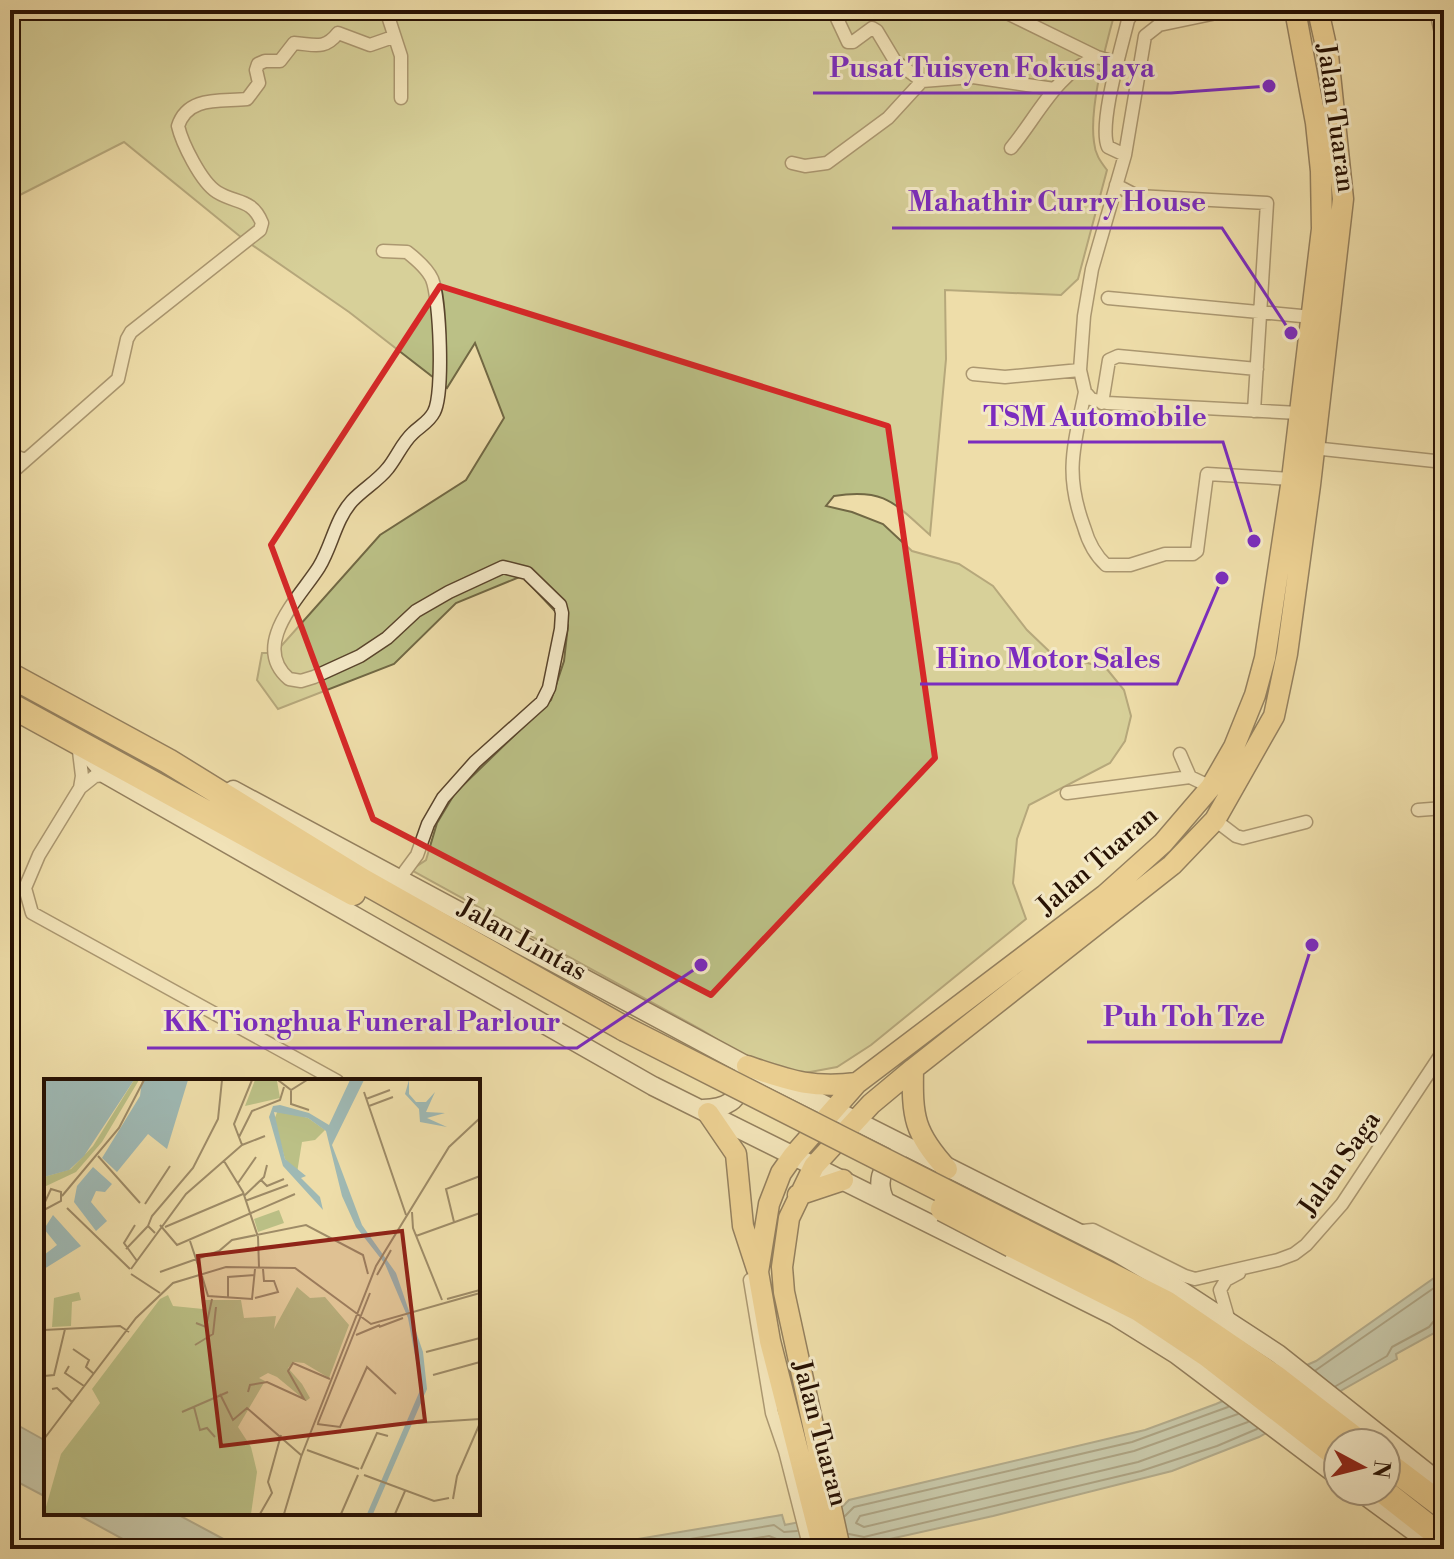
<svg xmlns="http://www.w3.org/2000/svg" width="1454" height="1559" font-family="'Libre Bodoni',serif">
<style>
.green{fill:#bbc086;stroke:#716844;stroke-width:2}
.water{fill:#9fb9b4;stroke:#6f766d;stroke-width:2}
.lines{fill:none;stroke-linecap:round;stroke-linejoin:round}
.shore{stroke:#63655c;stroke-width:2}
.street-casing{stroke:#59442c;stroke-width:15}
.secondary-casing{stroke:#271103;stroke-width:21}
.primary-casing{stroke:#271103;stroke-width:23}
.highway-casing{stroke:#271103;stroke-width:27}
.street{stroke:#f4e9c7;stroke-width:12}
.secondary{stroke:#f4e9c7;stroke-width:18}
.primary{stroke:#e7be74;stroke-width:20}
.highway{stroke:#e7be74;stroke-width:24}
.highway-bridge-casing{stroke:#271103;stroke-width:27;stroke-linecap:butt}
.highway-bridge{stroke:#e7be74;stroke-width:24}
.marked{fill:none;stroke:#d62828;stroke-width:6;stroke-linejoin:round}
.labels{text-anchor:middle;stroke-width:6;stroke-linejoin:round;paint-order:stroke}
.street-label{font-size:26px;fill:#271103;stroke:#f4e9c7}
.inset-road{fill:none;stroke:#9e8b67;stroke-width:2}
.view{fill:#8f2418;fill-opacity:0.15;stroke:#8f2418;stroke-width:4}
.inset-edge{fill:none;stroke:#271103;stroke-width:4}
.leader{fill:none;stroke:#7b2cbf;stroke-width:3}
.callout-dot{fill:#7b2cbf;stroke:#f4e9c7;stroke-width:3}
.callout-label{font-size:28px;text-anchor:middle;font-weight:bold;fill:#7b2cbf;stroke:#f4e9c7;stroke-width:6;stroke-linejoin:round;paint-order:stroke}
</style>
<rect width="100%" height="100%" fill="#eedda9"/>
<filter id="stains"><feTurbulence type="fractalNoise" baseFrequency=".0025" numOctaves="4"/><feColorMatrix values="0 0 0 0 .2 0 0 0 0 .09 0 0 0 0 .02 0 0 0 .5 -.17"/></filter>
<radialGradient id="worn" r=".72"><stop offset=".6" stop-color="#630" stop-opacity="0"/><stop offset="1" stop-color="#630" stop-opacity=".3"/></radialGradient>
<path class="green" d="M10,10L1115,12C1106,44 1089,109 1094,142C1095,154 1100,161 1107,170L1078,279L1061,295L945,290L946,359L930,535C894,503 885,488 834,496L826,506L852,512L883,524L912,551L959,564L993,586L1027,630L1051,653L1106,668L1124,690L1131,716L1125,741L1110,763L1029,805L1017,839L1013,883L1026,919L871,1045L837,1067L794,1075L757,1064L702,1030L411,870L426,860L437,823L455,793L551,700L564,661L568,625L522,576L456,603L394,664L278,709L257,680L262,653H275L380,535L466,480L504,418L475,343L447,388L349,312L242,238L124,142L10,200Z"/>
<path class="water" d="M1444,1271V1326L1438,1327V1331L1396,1354L1397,1359L1259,1437L1172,1471L993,1516L863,1545L849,1542L805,1549H578L782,1515L785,1525C805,1521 836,1516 849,1500L1145,1430L1216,1404L1316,1361Z
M10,1421L46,1441V1497L10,1478Z
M75,1513H175L242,1549H141Z"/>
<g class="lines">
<path class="shore" d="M1316,1370L1444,1281
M1336,1386L1387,1356L1392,1347L1429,1327L1434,1321L1444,1318
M1238,1414L1134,1451L860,1516L856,1523L864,1527L1138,1462L1248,1422
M845,1516L854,1507L1132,1442L1228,1407
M849,1534L864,1537L1141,1471L1217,1446L1257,1429
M630,1549L774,1525L784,1532L797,1531
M693,1549L769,1536L784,1542L800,1540"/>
<g class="street-casing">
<path id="street" d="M386,10L401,56V98
M833,10L848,42H853L872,28L877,31L895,61L922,81
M1001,10L1097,57L1118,63
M1231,10L1159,25L1145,36L1125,155L1092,269L1084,316L1080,370L1085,392L1091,399L1107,403L1299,413
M1436,10L1444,47
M1011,148C1037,117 1057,72 1097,57
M1125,155L1108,147C1098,125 1122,46 1128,20L1133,13L1143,10
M792,163L805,166L827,163L888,118L922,81L973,77L1054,89
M1116,185L1137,196L1267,203L1254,411
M383,251L407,252C416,259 427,268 432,279C440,298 444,394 434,412C429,422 420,426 413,433C402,443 397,457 388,468C378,481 363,489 352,501C335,520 332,546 319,567C301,596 249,645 289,679L301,681L314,677L360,656L387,638L416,611L449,592L503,567L527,573L560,605L562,613L561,629L549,688L542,702L475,762L443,798L428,824L417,855L400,878
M1108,298L1312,317
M973,374L1005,377L1080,370
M1085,392C1074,446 1064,473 1084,527C1088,541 1095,555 1106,565H1130L1165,554H1193L1197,551L1207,474L1292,479
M1102,403L1109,360L1118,356L1257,369
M1313,448L1444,462
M10,454L25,460
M10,474L118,379L127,339L131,332L260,230L262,223C252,198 236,204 217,192C201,182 182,143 178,126C188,95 222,102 247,99L259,83L256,70L258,64L265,61H280L294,43C313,44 324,51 338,33L370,45L393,37
M78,743L82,776L80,788
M1180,754L1190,777L1211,787
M107,775L95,776L80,788L39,855L25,888L32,913L337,1081
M1067,793L1190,777
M1418,810L1444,808
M1215,820L1236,836L1243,838L1306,822
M1082,1231L1093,1230L1185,1276L1195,1279L1278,1260L1294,1254L1306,1245L1342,1204L1444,1050
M750,1280L772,1413L785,1451L810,1549
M1229,1321L1220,1290L1226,1280L1239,1273"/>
</g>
<g class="secondary-casing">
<path id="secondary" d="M85,750L107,775L653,1086L1115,1316L1176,1354L1338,1476
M233,790L747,1066L1118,1253L1180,1290L1278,1354L1444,1486
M703,1109C725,1108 741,1102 741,1077
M885,1201C876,1183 880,1167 897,1155
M1359,1491L1438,1549"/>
</g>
<g class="primary-casing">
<path id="primary" d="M747,1066C789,1080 812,1089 857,1083
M913,1069C912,1117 914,1133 947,1169
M708,1113L736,1154L743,1226L757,1269
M798,1195L843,1180
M823,1549L770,1341L758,1272L769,1204L781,1173L793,1156L857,1083L1105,895L1163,843L1211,787L1234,747L1255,695L1265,658L1292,479L1322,229L1321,171L1316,123L1295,10
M840,1549L784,1292L782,1267L789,1218L814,1166L871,1104L913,1069L1172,865L1215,820L1274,716L1287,654L1310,485L1343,199L1328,55L1318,10"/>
</g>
<g class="highway-casing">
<path id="highway" d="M10,675L168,761L361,880L625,1029
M10,705L353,893
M1021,1230L1166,1303L1276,1378L1360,1443
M1012,1245L1139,1309L1208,1355L1338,1456
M1386,1463L1444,1507
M1383,1491L1444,1539"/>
</g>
<use href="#street" class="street"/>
<use href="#secondary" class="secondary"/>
<use href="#primary" class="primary"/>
<use href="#highway" class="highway"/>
<g class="highway-bridge-casing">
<path id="highway-bridge" d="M625,1029L1021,1230
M943,1209L1012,1245"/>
</g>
<use href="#highway-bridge" class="highway-bridge"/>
</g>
<path d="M0 0H1454V1559H0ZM440,286L888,426L935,758L711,995L373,819L271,545Z" fill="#eedda9" fill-opacity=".55" fill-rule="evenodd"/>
<path class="marked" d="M440,286L888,426L935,758L711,995L373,819L271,545Z"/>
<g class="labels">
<g class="street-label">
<text transform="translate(1337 118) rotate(82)" y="9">Jalan Tuaran</text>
<text transform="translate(1097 860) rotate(-41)" y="9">Jalan Tuaran</text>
<text transform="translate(523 939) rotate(29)" y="9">Jalan Lintas</text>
<text transform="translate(1339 1163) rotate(-55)" y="9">Jalan Saga</text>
<text transform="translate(821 1433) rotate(75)" y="9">Jalan Tuaran</text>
</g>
</g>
<g transform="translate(44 1079)">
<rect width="436" height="436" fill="#eedda9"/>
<path d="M90,1H95L58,63L32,93L0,108V98L27,90L49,67ZM211,1L233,2L236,19L201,27ZM234,31L264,39L281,51L271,61L258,63L253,94L241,80L230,41ZM235,131L240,144L214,153L210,140ZM253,208L266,219L281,218L305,246L285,299L260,284L250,283L244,289L258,305L266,319L262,322L233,298L224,294L215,299L221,302L194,348L207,368L213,393L207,435H0L17,375L56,324L48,310L116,220L124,216L129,227L159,230L161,221H197L200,239L232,237L230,250ZM35,213L37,221L28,223L27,247L8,248L10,219Z" fill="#bbc086"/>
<path d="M0,1H90L40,77L25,91L0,98ZM98,1H144L123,70L104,55L73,93L58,79L96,17ZM306,1H320L288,66L318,146L352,194L379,273L383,310L329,435H323L377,309L364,239L341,185L312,148L298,117L282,52L264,39L230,33L241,80L262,97L257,99L276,118L279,131L239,87L225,38L229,27L236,26L265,34L285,46ZM365,1V15L372,23H382L391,13L382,33L401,34L383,39L403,48L376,43L375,30L361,15ZM49,88L68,105L61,113L52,112L47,123L63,142L52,152L30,123L33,107ZM9,136L37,167L0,190V176L13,166L0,150Z" fill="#9fb9b4"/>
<path class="inset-road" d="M234,1L247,11L263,1M247,11V25L265,31M320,13L362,136M322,20L346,11M325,27L349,18M195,58L208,32L236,21L240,8M198,66L221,57M54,77L96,124M180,82L199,113L214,158L215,188M217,101L223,107L240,100M194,104L212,78M18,117L75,49L100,1M200,117L220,98L223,86M201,122L244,106M0,125L7,110L17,113V122L0,131M101,125L126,87M23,129L86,190M368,133L369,149L398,221M410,143L402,110L436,97M91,146L80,164L93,182M116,146L133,166L251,115M121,148L199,115M111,154L104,147L108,137L149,89L174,40L178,1M372,157L436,134M146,162L157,195M82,170L104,147M87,190L142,115L198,66L190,45L208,1M116,193L175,172L188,161L262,146L319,176L324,195M87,195L116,214M333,196L347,171M158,197L164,217L208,220L211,190M184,218V198L211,196M211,219L234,213L230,202H220L219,190M403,220L436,211M152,244L162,248L168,220M335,248L359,239M0,251L76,247L85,253M312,256L336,246M151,266L169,255L172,228M29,270L45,281L42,288L50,295M382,273L436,259M25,287L21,294L40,307M389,296L436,283M0,297L10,296L21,250M8,310L13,309L28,323M204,313L206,306L223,303L260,320L244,292L249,284L286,300M176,315L189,341L203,329L257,376M150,328L156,351L163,349L171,358M138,333L184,313M274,344L326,214M374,344L436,340M273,345L296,348L323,288L352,315M0,360L92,239L129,204L182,188L251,189L327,245L436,214M263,371L315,390M317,390L333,354L344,357M320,396L390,422L405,419M409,420L413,397L436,344M216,435L228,414L224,403L237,356M240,435L257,378L332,187L405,68L436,39M297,435L314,396M351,435L361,412"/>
<path class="view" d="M358,152L381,342L177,367L154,177Z"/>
<rect width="436" height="436" class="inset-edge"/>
</g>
<path class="leader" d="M1269 86L1171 93H813M1291 333L1222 228H892M1254 541L1223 442H968M1222 578L1177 684H920M1312 945L1281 1042H1087M701 965L577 1048H147"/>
<g class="callout-dot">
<circle cx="1269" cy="86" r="8"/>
<circle cx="1291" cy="333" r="8"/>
<circle cx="1254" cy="541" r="8"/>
<circle cx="1222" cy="578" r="8"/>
<circle cx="1312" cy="945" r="8"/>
<circle cx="701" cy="965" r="8"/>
</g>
<g class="callout-label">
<text x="992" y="77">Pusat Tuisyen Fokus Jaya</text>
<text x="1057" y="211">Mahathir Curry House</text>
<text x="1095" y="426">TSM Automobile</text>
<text x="1048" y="668">Hino Motor Sales</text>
<text x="1184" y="1026">Puh Toh Tze</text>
<text x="362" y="1031">KK Tionghua Funeral Parlour</text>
</g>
<rect width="1454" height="1559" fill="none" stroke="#eedda9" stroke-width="40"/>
<rect x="12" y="12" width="1430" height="1535" fill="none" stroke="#271103" stroke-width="4"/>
<rect x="20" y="20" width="1414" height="1519" fill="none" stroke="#271103" stroke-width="2"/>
<g transform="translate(1362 1467) rotate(97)"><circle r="38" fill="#f4e9c7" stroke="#a29379" stroke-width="2"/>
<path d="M0-6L14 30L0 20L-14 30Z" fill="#8f2418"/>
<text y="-12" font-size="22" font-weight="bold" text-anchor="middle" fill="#271103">N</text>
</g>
<rect width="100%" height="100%" filter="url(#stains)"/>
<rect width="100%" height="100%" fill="url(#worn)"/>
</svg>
